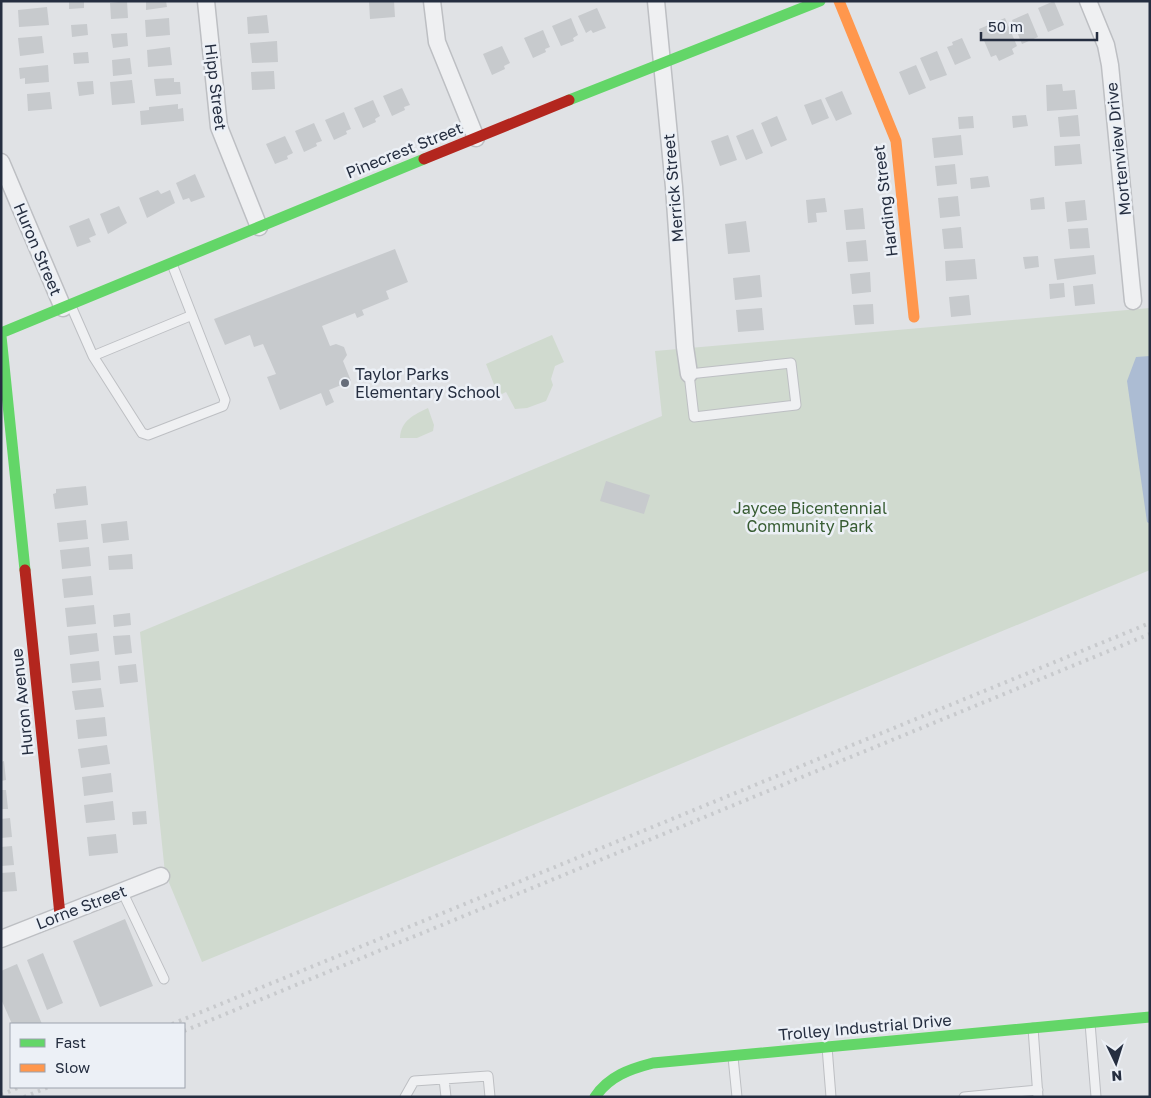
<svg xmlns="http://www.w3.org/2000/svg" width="1151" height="1098" font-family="'Golos Text',sans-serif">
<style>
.green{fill:#d0dacf}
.water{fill:#acbcd3}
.building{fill:#c7cacd}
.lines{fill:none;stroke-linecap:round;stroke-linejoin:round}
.lane-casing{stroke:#bdbfc3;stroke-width:11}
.street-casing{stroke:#bdbfc3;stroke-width:19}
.lane{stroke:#eff0f2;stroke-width:9}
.street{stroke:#eff0f2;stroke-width:16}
.fast{stroke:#63d668;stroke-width:11}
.slow{stroke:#ff974d;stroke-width:11}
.jam{stroke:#b3261e;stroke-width:11}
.rail{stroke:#c8cacd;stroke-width:4;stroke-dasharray:2.5 5;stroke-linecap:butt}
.poi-dot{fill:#666d7a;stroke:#ecf0f6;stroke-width:2}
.labels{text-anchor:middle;stroke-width:5;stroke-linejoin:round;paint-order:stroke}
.street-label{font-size:16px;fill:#252e40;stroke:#ecf0f6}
.poi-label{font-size:16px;fill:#252e40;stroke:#ecf0f6;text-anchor:start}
.park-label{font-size:16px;fill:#375c32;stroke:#ecf0f6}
</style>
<rect width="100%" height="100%" fill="#e0e2e5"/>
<path class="green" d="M1150,308V570L202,962L165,873L140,632L662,416L655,351Z
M552,335L564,362L555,366L551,379L553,385L546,401L527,408L515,409L506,392L502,394L495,387L486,364Z
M428,408L434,425L433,431L417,438H400C401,420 414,415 428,408Z"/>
<path class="water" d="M1150,356V524L1147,522L1127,381L1136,357Z"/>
<path class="building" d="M69,1H84V8L69,9Z
M127,1L128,18L111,19L110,3Z
M146,1H166L167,7L146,10Z
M394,1L395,17L370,19L369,2Z
M1054,1L1064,25L1048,32L1038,8Z
M47,7L49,25L19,27L18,10Z
M597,8L606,28L593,33L591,30L586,33L578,16Z
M1028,13L1038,37L1022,44L1012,20Z
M267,15L269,33L248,34L247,17Z
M169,18L170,35L146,37L145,20Z
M571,18L578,35L573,38L574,41L561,46L552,26Z
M1005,18L1017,46L1012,49L1014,54L999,61L996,55L991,57L979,29Z
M87,24L88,35L72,37L71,25Z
M543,30L550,47L545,49L546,52L533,58L524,38Z
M127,33L128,46L113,48L111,34Z
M42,36L44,53L20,56L18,38Z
M962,38L971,58L955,65L947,47L953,45L952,42Z
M277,41L278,62L252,63L250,43Z
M502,46L510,63L504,66L505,69L492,75L483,54Z
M170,47L172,65L148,67L147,50Z
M937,51L947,75L930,81L920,58Z
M88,52L89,63L74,64L73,53Z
M130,58L132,74L113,76L112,60Z
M48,65L49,82L25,84V78L20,79L19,68Z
M916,65L926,88L909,95L899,72Z
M274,71L275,89L252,90L251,72Z
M174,78V82H180L181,94L156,96L154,79Z
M132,80L135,103L112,105L110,82Z
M93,81L94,94L79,96L77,82Z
M1062,84L1063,91L1075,90L1077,109L1047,111L1046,85Z
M402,88L410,105L404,107L405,110L392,116L383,96Z
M842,91L852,114L836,121L825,98Z
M50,92L52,109L28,111L27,94Z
M821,99L829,118L812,125L804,105Z
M373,100L380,116L375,119L376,122L363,128L354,108Z
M178,104V109L183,108L184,121L141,125L140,111L149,110V107Z
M344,112L351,129L346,131L347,134L334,140L325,120Z
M1026,115L1028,126L1013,128L1012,116Z
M1078,115L1080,136L1060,137L1058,117Z
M777,116L787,140L771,147L761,123Z
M973,116L974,128L959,129L958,117Z
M314,123L322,141L316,143L317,146L304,152L295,131Z
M753,129L763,153L746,160L736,136Z
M728,135L737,160L720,166L711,141Z
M961,135L963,155L934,158L932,138Z
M285,136L293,153L287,156L288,159L275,164L266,144Z
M1080,144L1082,164L1055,166L1054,146Z
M955,164L957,184L937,186L935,166Z
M195,174L205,197L191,202L189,198L183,200L176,183Z
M988,176L990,187L971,189L970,178Z
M158,190L161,194L170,190L175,203L147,218L139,198Z
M958,196L960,216L940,218L938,198Z
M1044,197L1045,209L1031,210L1030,199Z
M825,198L827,212L816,213L817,222L808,223L806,200Z
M1085,200L1087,220L1067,222L1065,202Z
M119,206L127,223L108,234L100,214Z
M863,208L865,229L846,230L844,210Z
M89,218L96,235L89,238L91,242L77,247L69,226Z
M746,221L750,252L728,254L725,224Z
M961,227L963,248L944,249L942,229Z
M1088,228L1090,248L1070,249L1068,229Z
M866,240L868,261L848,262L846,242Z
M395,249L408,282L386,291L389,299L362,310L364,315L357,318L355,313L322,326L330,346L336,344L344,347L347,355L343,361L351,381L329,390L334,402L326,406L321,393L280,410L267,377L276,374L263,344L254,347L250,335L225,345L214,319Z
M1094,255L1096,274L1057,280L1054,259Z
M1038,256L1039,267L1025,269L1023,257Z
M975,259L977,279L946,281L945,261Z
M870,272L871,292L852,294L850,274Z
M760,275L762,297L735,300L733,278Z
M1064,283L1065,297L1050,299L1049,284Z
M1093,284L1095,304L1075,306L1073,286Z
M969,295L971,315L951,317L949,297Z
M873,304L874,324L855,325L853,305Z
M762,308L764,330L738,332L736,310Z
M606,481L650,495L644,514L600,501Z
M86,486L88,505L55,509L53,494L56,493V489Z
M86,520L88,539L59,542L57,523Z
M127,521L129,540L103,543L101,524Z
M89,547L91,566L62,569L60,550Z
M132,554L133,569L109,570L108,556Z
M91,576L93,595L64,598L62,579Z
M94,605L96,624L67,627L65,608Z
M130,613L131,625L114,627L113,615Z
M97,633L99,651L70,655L68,636Z
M130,635L132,653L115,655L113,636Z
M99,661L101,680L72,683L70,664Z
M136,664L138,682L120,684L118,666Z
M101,688L104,707L75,710L72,691Z
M105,717L107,736L78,739L76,720Z
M107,745L110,764L81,768L78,749Z
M4,761L6,780L1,781V762Z
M111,773L113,792L84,796L82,777Z
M1,790H6L8,809H1Z
M113,801L115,820L86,823L84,805Z
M146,811L147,824L133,825L132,812Z
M10,818L12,837L1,838V819Z
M116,834L118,853L89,856L87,837Z
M12,846L14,865L1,866V847Z
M15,872L17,891L1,892V873Z
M125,919L153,986L100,1007L73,941Z
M43,953L63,1003L47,1010L27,960Z
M17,964L42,1024H12L1,999V971Z"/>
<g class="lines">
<g class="lane-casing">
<path id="lane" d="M71,306L93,356L142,433L148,435L223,406L225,400L172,264
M93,356L190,316
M791,363L796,405L694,417L689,374Z
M122,891L164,979
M1090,1023L1096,1097
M1033,1028L1038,1097
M827,1047L831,1097
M733,1057L737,1097
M444,1079L446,1097
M405,1097L414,1081L488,1076L490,1097
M964,1097L1038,1090"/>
</g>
<g class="street-casing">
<path id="street" d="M206,1L219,127L259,227
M432,1L437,42L476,138
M656,1L674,187L685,347L689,374
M1088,1L1106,45L1110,65L1133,301
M1,162L63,308
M1,939L161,876"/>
</g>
<use href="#lane" class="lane"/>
<use href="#street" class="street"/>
<path class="fast" d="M569,100L820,1
M1,333L424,159
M1,336L25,570
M595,1097C609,1076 630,1069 653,1063L1150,1017"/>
<path class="slow" d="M839,1L896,141L914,317"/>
<path class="jam" d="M424,159L569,100
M25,570L60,915"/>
<path class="rail" d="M172,1024L1150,623
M184,1031L1150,634
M1,1095L20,1087
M24,1097L49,1087"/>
</g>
<circle class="poi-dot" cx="345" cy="383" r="5"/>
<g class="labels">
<g class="street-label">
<text transform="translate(216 87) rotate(83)" y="6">Hipp Street</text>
<text transform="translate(1118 149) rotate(-96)" y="6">Mortenview Drive</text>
<text transform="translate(404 150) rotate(-22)" y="6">Pinecrest Street</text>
<text transform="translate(673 188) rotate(-95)" y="6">Merrick Street</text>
<text transform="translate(885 201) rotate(-97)" y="6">Harding Street</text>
<text transform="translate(38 249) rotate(67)" y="6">Huron Street</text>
<text transform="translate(22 702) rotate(-96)" y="6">Huron Avenue</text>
<text transform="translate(81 907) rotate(-21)" y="6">Lorne Street</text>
<text transform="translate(865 1027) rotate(-5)" y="6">Trolley Industrial Drive</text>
</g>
<g class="poi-label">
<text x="355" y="380">Taylor Parks<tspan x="355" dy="18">Elementary School</tspan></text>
</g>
<g class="park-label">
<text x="810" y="514">Jaycee Bicentennial<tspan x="810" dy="18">Community Park</tspan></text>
</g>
</g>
<rect width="1151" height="1098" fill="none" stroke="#252e40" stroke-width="5"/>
<rect x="10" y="1023" width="175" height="65" fill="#ecf0f6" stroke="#9ca2ad"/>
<rect x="20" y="1039" width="25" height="8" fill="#63d668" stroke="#9ca2ad"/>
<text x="55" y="1048" font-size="15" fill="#252e40">Fast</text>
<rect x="20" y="1064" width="25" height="8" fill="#ff974d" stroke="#9ca2ad"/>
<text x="55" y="1073" font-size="15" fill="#252e40">Slow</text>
<g transform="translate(1116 1063) rotate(176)" stroke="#ecf0f6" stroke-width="4" paint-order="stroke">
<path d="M0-4L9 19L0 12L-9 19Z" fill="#252e40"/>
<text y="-8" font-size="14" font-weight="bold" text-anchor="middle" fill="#252e40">N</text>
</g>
<path d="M981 32v8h116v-8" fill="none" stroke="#252e40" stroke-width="2.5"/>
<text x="988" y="32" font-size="15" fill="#252e40" stroke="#ecf0f6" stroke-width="4" paint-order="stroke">50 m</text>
</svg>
